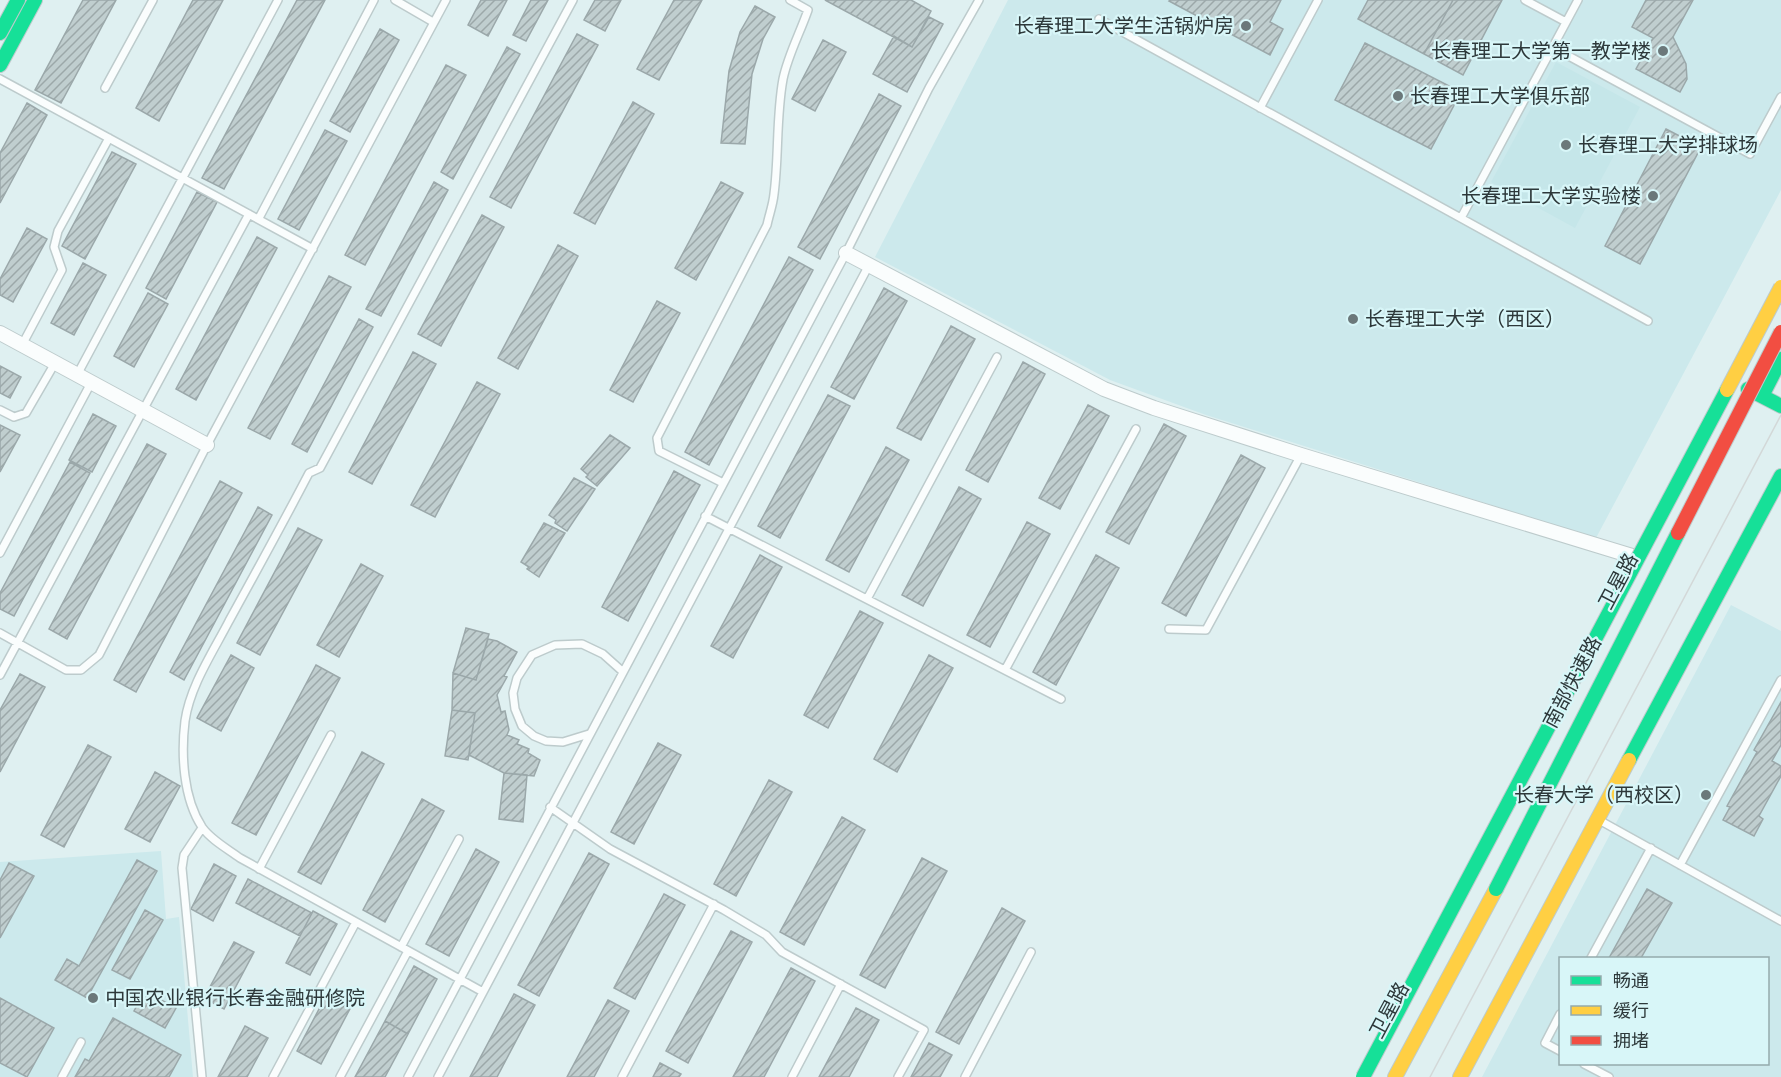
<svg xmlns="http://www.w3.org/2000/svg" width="1781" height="1077" font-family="Georgia,'Noto Sans SC',serif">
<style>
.built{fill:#cce9ec;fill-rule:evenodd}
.grass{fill:#c5e6e9}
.building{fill:url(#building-hatch);stroke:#9ba8aa;stroke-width:1.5}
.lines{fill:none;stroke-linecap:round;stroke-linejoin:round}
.lane-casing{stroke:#bdcbcc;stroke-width:10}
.street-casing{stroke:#bdcbcc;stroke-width:16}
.fast-casing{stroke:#bdcbcc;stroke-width:16}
.slow-casing{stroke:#bdcbcc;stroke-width:16}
.lane{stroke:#fafdfd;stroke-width:7}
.street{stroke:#fafdfd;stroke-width:14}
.fast{stroke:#16e098;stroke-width:14}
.slow{stroke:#ffcf43;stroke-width:14}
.tram{stroke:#d3d8d8;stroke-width:1.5}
.fast-bridge-casing{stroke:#bdcbcc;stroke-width:16;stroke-linecap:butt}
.slow-bridge-casing{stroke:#bdcbcc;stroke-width:16;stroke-linecap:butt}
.jam-bridge-casing{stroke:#bdcbcc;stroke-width:16;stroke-linecap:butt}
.fast-bridge{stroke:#16e098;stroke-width:14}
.slow-bridge{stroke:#ffcf43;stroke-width:14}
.jam-bridge{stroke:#f24e42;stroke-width:14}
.poi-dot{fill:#6b787a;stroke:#d8f6f8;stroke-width:2}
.labels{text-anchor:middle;stroke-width:4.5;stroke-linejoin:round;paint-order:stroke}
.poi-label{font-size:20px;fill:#2d383a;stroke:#d8f6f8;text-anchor:end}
.street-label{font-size:20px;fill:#2d383a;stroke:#d8f6f8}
</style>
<defs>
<pattern id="building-hatch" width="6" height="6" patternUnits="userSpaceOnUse" patternTransform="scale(1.5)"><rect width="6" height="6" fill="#c0cecf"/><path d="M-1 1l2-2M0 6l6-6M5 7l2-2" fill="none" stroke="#9ca8a9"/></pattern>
</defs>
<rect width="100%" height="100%" fill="#dff0f1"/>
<path class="built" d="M1008,0H1781V190L1596,538L1206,415L1110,380L875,257Z
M1731,605L1781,631V1077H1482ZM1560,958H1768V1064H1560Z
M161,851L166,919L179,917L193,1077H0V862Z"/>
<path class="grass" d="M1556,62L1640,107L1575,228L1491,182Z"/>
<path class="building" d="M83,0H116L61,103L35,90Z
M193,0H223L159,121L136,108Z
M297,0H325L224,189L202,178Z
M481,0H507L488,36L468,25Z
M531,0H548L526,41L513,35Z
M595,0H621L605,31L584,20Z
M674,0H702L659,80L637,69Z
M825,0H911L931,11L912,47Z
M1170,0H1281L1270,22L1283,29L1270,55L1169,1Z
M1368,0H1453L1424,54L1358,19Z
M1453,0H1502L1463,75L1424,54Z
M1646,0H1693L1673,37L1686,64L1687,79L1680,92L1636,69L1653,38L1632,27Z
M755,6L775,17L763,39L752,74L745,144L721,143L729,71L740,32Z
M929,17L943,24L907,92L873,74L894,36L912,47Z
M380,29L399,40L350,132L330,121Z
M577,34L598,45L511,208L490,197Z
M823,40L846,52L815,111L792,99Z
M1365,43L1461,92L1431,149L1335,100Z
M507,47L520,54L453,179L441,172Z
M446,65L466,75L365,265L345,255Z
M879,94L901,106L820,259L798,247Z
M633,102L654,114L595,224L574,213Z
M27,103L47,115L0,203V153Z
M1666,129L1701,147L1640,264L1605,246Z
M325,130L347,141L299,230L278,219Z
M112,152L136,164L85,259L62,246Z
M434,182L448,190L381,316L366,309Z
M721,182L743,193L696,280L675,268Z
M197,192L217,202L166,299L146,288Z
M482,215L504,227L441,346L418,334Z
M27,228L47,239L13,302L0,295V279Z
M257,237L277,248L196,400L176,389Z
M558,245L578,256L518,369L498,358Z
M789,257L813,270L709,465L685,452Z
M83,263L106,275L74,335L51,323Z
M329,276L351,287L270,439L248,428Z
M884,288L907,301L854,399L831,387Z
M148,293L168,304L134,367L114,356Z
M657,301L680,313L633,402L610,390Z
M359,319L373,327L307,452L292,444Z
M951,326L975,339L921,440L897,428Z
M413,352L436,364L372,484L349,472Z
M1023,362L1045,374L988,482L966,470Z
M0,366L21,377L10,398L0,393Z
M477,382L500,394L435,517L411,505Z
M828,395L850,406L780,538L758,526Z
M1088,405L1109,416L1060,509L1039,498Z
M93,414L116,426L92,472L69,460Z
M1164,424L1186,436L1129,544L1106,532Z
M0,425L20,435L0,472Z
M610,435L630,448L597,486L586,477L588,475L581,469Z
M147,444L166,454L67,639L49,629Z
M886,447L909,460L849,572L826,560Z
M1241,455L1265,468L1186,616L1162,603Z
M70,462L90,473L14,616L0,609V593Z
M674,471L700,485L628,621L602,607Z
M574,478L595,489L567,531L555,523L556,520L549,515Z
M220,481L242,493L136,692L114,680Z
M959,487L981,499L923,606L902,595Z
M258,507L272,515L184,680L170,672Z
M1027,522L1050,534L990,647L967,635Z
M544,523L565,533L539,577L527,569L529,567L521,562Z
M298,528L322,540L260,655L237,643Z
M760,555L782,567L733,658L711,646Z
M1096,555L1119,568L1056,685L1033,672Z
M361,564L383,576L339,657L317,645Z
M860,611L883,623L828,728L804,715Z
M466,628L489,634L476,680L453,673Z
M488,639L497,641L517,652L504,676L507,677L497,695L501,712L505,711L509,730L507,735L519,740L517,744L529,749L528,753L540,760L534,776L504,773L469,755L475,713L452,710L453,673L476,680Z
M231,655L254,668L221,731L197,718Z
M929,655L953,668L897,772L874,759Z
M316,665L340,678L256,835L232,823Z
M20,674L45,687L0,772V710Z
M1781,702V745L1772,761L1781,766V776L1759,816L1763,819L1754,836L1723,820L1730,807L1727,806L1757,752L1754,750Z
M452,710L475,713L468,760L445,756Z
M658,743L681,755L634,844L611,832Z
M88,745L111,757L64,847L41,835Z
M362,752L384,764L321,884L298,872Z
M155,772L180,786L150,842L125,829Z
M504,773L527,775L523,822L499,819Z
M769,780L792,792L736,896L714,884Z
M422,799L444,811L385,922L363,910Z
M842,817L865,830L804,945L780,932Z
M476,849L499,862L449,956L426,944Z
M589,853L609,864L539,996L518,985Z
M922,858L947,871L885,988L860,975Z
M137,860L157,871L87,998L55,980L67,959L79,966Z
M9,863L34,876L0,938V880Z
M214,864L236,876L213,921L191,909Z
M248,879L312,913L300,936L236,903Z
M1647,889L1672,903L1641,958H1609Z
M664,894L685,905L635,999L614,988Z
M1002,908L1025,921L959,1044L936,1032Z
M145,910L163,920L130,979L112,970Z
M313,911L337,924L310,975L286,963Z
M731,931L752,942L688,1063L666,1051Z
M234,942L254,952L224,1009L204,998Z
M414,966L437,979L408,1034L385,1021Z
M791,968L815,981L764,1077H733Z
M329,990L353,1003L321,1064L297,1051Z
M145,991L176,1008L165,1028L134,1011Z
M514,994L535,1005L497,1077H470Z
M0,998L54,1028L27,1077L0,1063Z
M608,1000L629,1011L594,1077H567Z
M856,1008L879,1020L849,1077H819Z
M113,1018L181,1055L169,1077H75L85,1059L89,1061Z
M385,1021L408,1034L385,1077H355Z
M245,1026L268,1038L247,1077H218Z
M929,1043L952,1055L940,1077H911Z
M660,1063L681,1074L679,1077H653Z"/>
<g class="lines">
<g class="lane-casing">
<path id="lane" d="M395,0L433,22
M1525,0L1566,22
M1099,19L1648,321
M1552,47L1750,154L1781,97
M0,79L313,249
M105,88L153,0
M1260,108L1318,0
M259,218L374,0
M1461,218L1578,0
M22,345L62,270L54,247L58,231L109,138
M77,375L278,0
M0,410L14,417L26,413L55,363
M723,483L659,451L657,438L767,225C769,215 773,205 774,194C779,156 776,117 783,79C788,55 800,33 808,10L790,0
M705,516L1061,699
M0,553L91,383
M867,599L997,357
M1169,629L1206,630L1301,455
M0,633L66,670H81L99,655L207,445L446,0
M1005,670L1136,429
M0,675L249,214
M589,734L563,742L546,741L534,736L522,726L515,709L513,693L517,678L532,655L555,645L582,644L603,654L622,671
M550,807L610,849L724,910L766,935L782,952L924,1030L898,1077
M1599,820L1781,921
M1680,865L1781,680
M259,869L331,735
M401,947L459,839
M1591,958L1651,848
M483,992L240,858C228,849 211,840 202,827C183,798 181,754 185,721C190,686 213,652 229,621C256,572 283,523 309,473L320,468L573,0
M1560,1014L1545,1043L1560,1051
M1584,1064L1609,1077
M62,1077L81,1042
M202,1077L182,868L184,855L202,828
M273,1077L356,922
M340,1077L408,951
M408,1077L846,253L929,88L979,0
M438,1077L869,265
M622,1077L714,904
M792,1077L841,984
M965,1077L1031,952"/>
</g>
<g class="street-casing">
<path id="street" d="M846,253L1104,389L1154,408L1301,455L1632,556
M0,333L207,445"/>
</g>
<g class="fast-casing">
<path id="fast" d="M0,33L18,0
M0,65L35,0
M1748,389L1781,406
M1764,392L1781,359
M1629,760L1781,476"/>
</g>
<g class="slow-casing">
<path id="slow" d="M1395,1077L1496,889
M1460,1077L1629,760"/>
</g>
<use href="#lane" class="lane"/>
<use href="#street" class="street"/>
<use href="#fast" class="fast"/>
<use href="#slow" class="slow"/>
<path class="tram" d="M1430,1077L1781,415"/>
<g class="fast-bridge-casing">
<path id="fast-bridge" d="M1496,889L1678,533
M1363,1077L1727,390"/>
</g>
<g class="slow-bridge-casing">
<path id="slow-bridge" d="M1727,390L1781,287"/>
</g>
<g class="jam-bridge-casing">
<path id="jam-bridge" d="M1678,533L1781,332"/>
</g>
<use href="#fast-bridge" class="fast-bridge"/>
<use href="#slow-bridge" class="slow-bridge"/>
<use href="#jam-bridge" class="jam-bridge"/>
</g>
<g class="poi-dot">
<circle cx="1246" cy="26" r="6"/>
<circle cx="1663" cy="51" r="6"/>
<circle cx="1398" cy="96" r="6"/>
<circle cx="1566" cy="145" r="6"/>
<circle cx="1653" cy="196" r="6"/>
<circle cx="1353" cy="319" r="6"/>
<circle cx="1706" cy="795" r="6"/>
<circle cx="93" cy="998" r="6"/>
</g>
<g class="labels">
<g class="poi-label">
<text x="1234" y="33">长春理工大学生活锅炉房</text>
<text x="1651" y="58">长春理工大学第一教学楼</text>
<text x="1410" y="103" text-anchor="start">长春理工大学俱乐部</text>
<text x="1578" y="152" text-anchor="start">长春理工大学排球场</text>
<text x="1641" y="203">长春理工大学实验楼</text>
<text x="1365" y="326" text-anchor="start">长春理工大学（西区）</text>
<text x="1694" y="802">长春大学（西校区）</text>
<text x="105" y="1005" text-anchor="start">中国农业银行长春金融研修院</text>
</g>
<g class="street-label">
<text transform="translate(1618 581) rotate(-62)" y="7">卫星路</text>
<text transform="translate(1572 682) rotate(-62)" y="7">南部快速路</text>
<text transform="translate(1389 1010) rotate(-62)" y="7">卫星路</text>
</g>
</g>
<rect x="1559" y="957" width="210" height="108" fill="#d8f6f8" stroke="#94aaac" stroke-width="1.5"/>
<rect x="1571" y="976" width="30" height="9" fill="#16e098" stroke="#94aaac" stroke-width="1.5"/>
<text x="1613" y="987" font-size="18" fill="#2d383a">畅通</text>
<rect x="1571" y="1006" width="30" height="9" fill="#ffcf43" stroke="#94aaac" stroke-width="1.5"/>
<text x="1613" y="1017" font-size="18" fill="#2d383a">缓行</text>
<rect x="1571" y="1036" width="30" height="9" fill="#f24e42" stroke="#94aaac" stroke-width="1.5"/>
<text x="1613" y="1047" font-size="18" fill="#2d383a">拥堵</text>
</svg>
